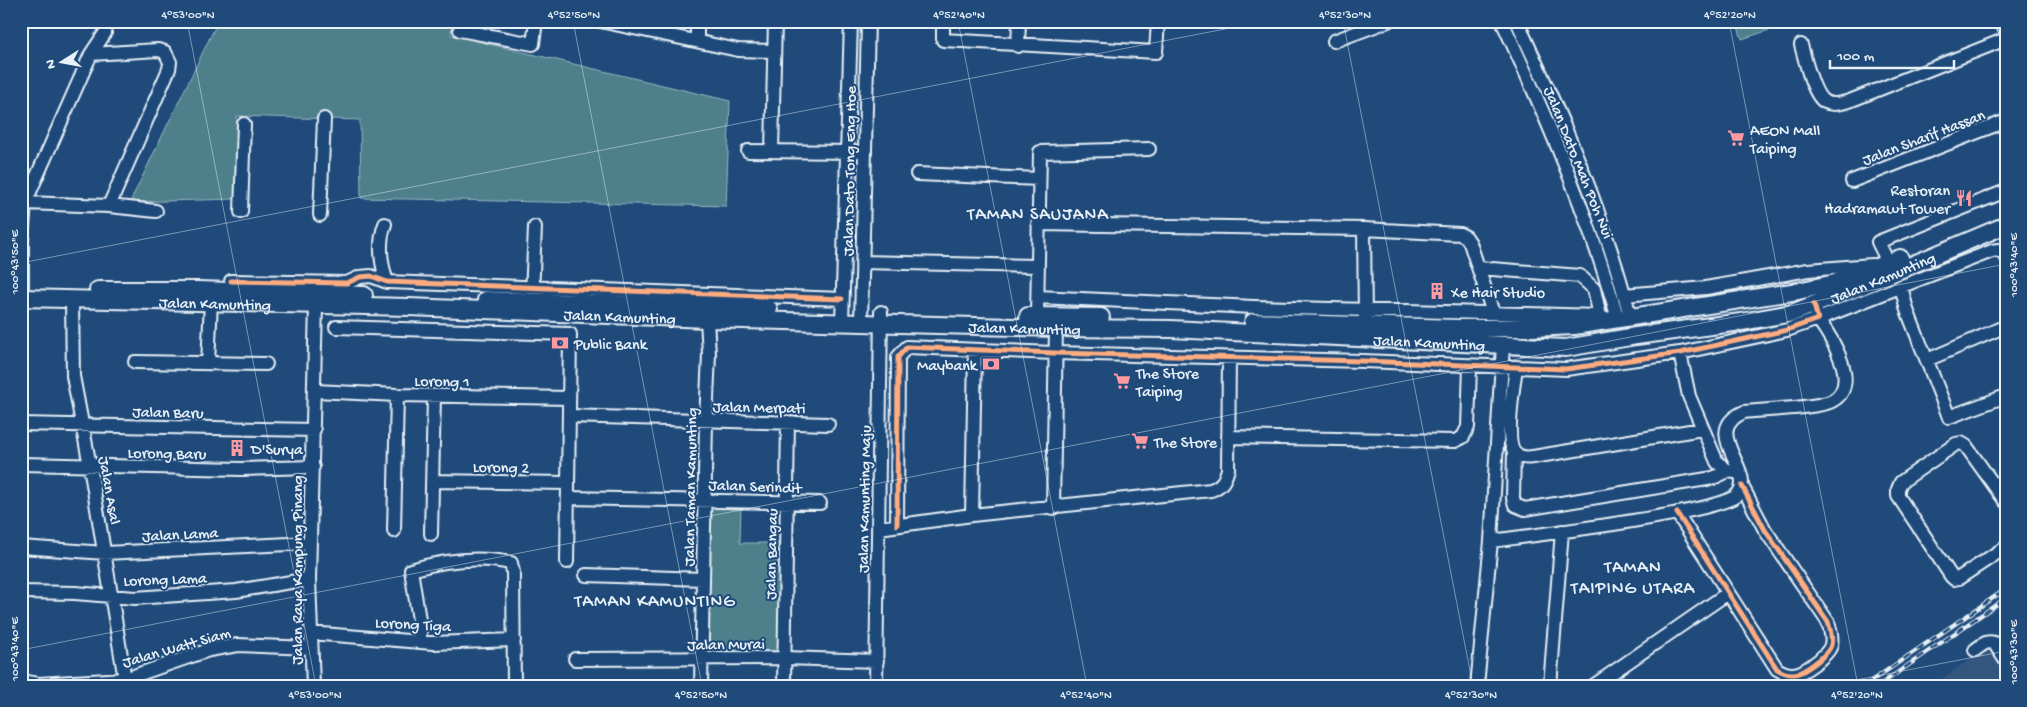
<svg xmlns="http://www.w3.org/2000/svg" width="2027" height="707" font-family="'Gochi Hand',sans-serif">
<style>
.built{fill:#33577d}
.green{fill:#4d808b;stroke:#9ab8c2}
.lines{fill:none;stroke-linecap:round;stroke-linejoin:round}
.minor-casing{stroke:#e8f1f8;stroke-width:16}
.major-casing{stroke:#e8f1f8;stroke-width:20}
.minor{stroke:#1f4a7a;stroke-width:12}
.major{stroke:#1f4a7a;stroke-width:16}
.rail-casing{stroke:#e8f1f8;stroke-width:4.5}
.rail{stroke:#1f4a7a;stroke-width:2.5;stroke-dasharray:8;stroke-linecap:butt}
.cycleway-casing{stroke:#1f4a7a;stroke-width:8}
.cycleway{stroke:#ffac80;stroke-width:5}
.ticks{fill:none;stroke:#e8f1f8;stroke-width:1;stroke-opacity:0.45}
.labels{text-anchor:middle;stroke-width:4;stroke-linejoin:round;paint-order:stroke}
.poi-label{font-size:16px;fill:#e8f1f8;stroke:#1f4a7a;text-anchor:start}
.street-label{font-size:16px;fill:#e8f1f8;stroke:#1f4a7a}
.neighbourhood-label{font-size:18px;letter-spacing:1px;fill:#e8f1f8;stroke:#1f4a7a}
.neatline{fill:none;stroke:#e8f1f8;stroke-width:2}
.ticks-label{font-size:12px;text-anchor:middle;fill:#e8f1f8}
</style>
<rect width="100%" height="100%" fill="#1f4a7a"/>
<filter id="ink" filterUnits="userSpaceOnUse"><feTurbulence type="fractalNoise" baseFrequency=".02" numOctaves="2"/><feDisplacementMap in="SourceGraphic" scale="10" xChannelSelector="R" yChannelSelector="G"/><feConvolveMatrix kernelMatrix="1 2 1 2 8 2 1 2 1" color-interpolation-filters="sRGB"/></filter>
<g filter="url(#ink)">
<path class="built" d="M1987,648L2006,677V686H1931Z"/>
<path class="green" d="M218,21H368L375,25L377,21H452L451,35L730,101L726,206L361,198L360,120L237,116L236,199L130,202Z
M1736,21H1797L1742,39Z
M711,505L741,506L740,543H780L778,653L709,652Z"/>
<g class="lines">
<g class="minor-casing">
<path id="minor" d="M461,21L460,30L533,44L536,21
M600,21L738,50L773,51
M943,21V40L1156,52L1158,21
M1502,21C1547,118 1589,216 1618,319
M1517,21C1549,91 1582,162 1606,236C1615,262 1623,289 1630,316
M2001,21L2006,32
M697,41V21
M1334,41L1388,21
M1801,45C1805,59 1813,96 1825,102C1833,106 1844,103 1852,100L2006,39
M1018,46L1019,21
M91,54L158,50L165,52L170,62L169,69L109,206
M748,151L855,152
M772,151L775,21
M917,174L1039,179
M1852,181L2006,121
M25,203L109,206L156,211
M241,212L244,124
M320,215L324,119
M385,224C378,243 381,264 387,282
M1038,224L1364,229L1460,234L1466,237L1470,243L1493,313
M1364,229L1365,318
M862,262L1037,266
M1888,262L1878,242L2006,191
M231,281L347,283L360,277L371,276L387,282L842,299
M1901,286L1907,310L1949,417L2006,396
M22,287V241L25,203L91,54L105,33
M532,295L535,227
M1624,295L1706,288L1808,270L1872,265
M1038,297L1254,307L1600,316L1594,289L1580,276L1480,268
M72,300L73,376L90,466L126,686
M1037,316L1040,152L1149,149
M842,322L851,21
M861,322L868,21
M336,327L570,334L567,562
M1680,353L1689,396L1717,462L1728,471L1735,472
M1927,360L2006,326
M135,362L266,364
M208,363L211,302
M1516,367C1514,384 1504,441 1515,453C1520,458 1527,458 1533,457L1702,429
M315,391L397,395L569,398
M569,416L828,424
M21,424L314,430
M1228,437L1455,441L1463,437L1468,427L1470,366
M1514,451L1513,498L1515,505L1525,509L1713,478L1728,471
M21,464L241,469L313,467
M433,481L568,483
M568,498L820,503
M2006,502L1966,446L1961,443L1956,444L1901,482L1898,489V496L1951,576L1954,579L1959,578L2006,547
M1053,508L1056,328
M1677,513L1777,669C1794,680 1805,671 1819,660C1824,655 1829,652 1831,645C1833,637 1830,629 1828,622L1765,530L1742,486
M972,515L975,350
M897,525L898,357L907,347L1055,353L1363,361L1566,369L1680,353L1787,330L1818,319L1814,305
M879,528L972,515L1211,490C1222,486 1225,480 1228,469L1229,358
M394,531L397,395
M431,534L434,396
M1491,541C1528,536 1719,513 1737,495C1759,472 1698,432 1744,412C1762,410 1819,408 1832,401C1862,385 1831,337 1818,319L1992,251L1998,250L2006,256
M21,547L105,553L310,543
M586,575L703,579
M21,592L75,593L135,598L236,591L309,579
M310,633L433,643L514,640
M420,641V626L411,570C444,560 478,556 511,563L513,572L514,686
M1975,650C1981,646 1986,640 1994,643L2006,661
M575,659L785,658L877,661
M21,681L38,684L125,679L209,650L238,645L310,648
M313,686L309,579L316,305
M701,686L706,421L709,354L707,319
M784,686L788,422
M876,686L881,312
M1477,686L1491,541L1503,345
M1550,686L1562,531
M1593,686L1728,593"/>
</g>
<g class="major-casing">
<g id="major">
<path d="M98,290H198L364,295"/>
<path id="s1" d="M21,298L409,307L707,319L1056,328L1171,329L1566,348L1636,336L1741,322L1792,313L1864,285L2006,225"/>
<path d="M486,300L769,309"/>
<path d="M1028,316L1101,317"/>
<path d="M1253,322L1458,328H1533L1574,326L1798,291L1835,283L1900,258"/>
</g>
</g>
<use href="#minor" class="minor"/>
<use href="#major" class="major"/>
<g class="rail-casing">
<path id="rail" d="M1864,686L2006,589
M1878,686L2006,598"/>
</g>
<use href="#rail" class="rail"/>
<g class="cycleway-casing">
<path id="cycleway" d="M231,281L347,283L360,277L371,276L387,282L842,299
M1677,513L1777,669C1794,680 1805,671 1819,660C1824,655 1829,652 1831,645C1833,637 1830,629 1828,622L1765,530L1742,486
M897,525L898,357L907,347L1055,353L1363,361L1566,369L1680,353L1787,330L1818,319L1814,305"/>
</g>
<use href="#cycleway" class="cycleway"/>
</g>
</g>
<path class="ticks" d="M187,21L316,686M573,21L702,686M958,21L1087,686M1343,21L1473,686M1729,21L1858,686M21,263L1266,21M21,650L2006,264M1825,686L2006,651"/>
<defs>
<g id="supermarket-bare" transform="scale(1.35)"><path d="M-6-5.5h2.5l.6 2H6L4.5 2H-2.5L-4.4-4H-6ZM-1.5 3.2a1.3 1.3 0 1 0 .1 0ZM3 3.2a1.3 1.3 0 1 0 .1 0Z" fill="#ff9aa2" stroke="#1f4a7a" stroke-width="2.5" paint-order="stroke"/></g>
<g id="restaurant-bare" transform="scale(1.35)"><path d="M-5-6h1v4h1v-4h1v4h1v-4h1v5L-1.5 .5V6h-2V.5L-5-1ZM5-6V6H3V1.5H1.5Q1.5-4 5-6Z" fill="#ff9aa2" stroke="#1f4a7a" stroke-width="2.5" paint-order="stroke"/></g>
<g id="building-bare" transform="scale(1.35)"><path d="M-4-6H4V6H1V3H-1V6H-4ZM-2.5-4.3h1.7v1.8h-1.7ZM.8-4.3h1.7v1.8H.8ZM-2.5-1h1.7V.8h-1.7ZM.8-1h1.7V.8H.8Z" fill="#ff9aa2" stroke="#1f4a7a" stroke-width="2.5" paint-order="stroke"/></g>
<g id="bank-bare" transform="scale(1.35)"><path d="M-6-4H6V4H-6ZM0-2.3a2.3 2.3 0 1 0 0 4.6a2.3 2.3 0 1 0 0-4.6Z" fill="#ff9aa2" stroke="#1f4a7a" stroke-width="2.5" paint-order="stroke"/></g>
</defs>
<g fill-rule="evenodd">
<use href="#supermarket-bare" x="1736" y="138"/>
<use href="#restaurant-bare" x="1964" y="198"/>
<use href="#building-bare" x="1437" y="291"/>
<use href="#bank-bare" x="560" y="343"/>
<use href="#bank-bare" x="991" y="364"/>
<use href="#supermarket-bare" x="1122" y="381"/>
<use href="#supermarket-bare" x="1140" y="441"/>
<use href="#building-bare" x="237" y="448"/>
</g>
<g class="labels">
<g class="poi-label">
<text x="1750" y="135">AEON Mall<tspan x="1750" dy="18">Taiping</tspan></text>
<text x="1950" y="195" text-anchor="end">Restoran<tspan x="1950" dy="18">Hadramawt Tower</tspan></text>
<text x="1451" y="297">Xe Hair Studio</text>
<text x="574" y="349">Public Bank</text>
<text x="977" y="370" text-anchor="end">Maybank</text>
<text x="1136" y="378">The Store<tspan x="1136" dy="18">Taiping</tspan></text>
<text x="1154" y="447">The Store</text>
<text x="251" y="454">D'Surya</text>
</g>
<g class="street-label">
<text transform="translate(1923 136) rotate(-21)" y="6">Jalan Sharif Hassan</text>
<text transform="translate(1580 162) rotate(68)" y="6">Jalan Dato Mah Poh Nui</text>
<text transform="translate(848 171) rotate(-89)" y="6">Jalan Dato Tong Eng Hoe</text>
<text dy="6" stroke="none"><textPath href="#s1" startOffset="1872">Jalan Kamunting</textPath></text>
<text dy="6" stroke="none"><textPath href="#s1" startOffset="194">Jalan Kamunting</textPath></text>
<text dy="6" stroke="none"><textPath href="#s1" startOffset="599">Jalan Kamunting</textPath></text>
<text dy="6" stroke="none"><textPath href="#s1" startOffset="1004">Jalan Kamunting</textPath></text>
<text dy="6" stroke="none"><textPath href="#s1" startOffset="1409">Jalan Kamunting</textPath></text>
<text transform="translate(442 380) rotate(1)" y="6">Lorong 1</text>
<text transform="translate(759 406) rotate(1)" y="6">Jalan Merpati</text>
<text transform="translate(168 411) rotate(1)" y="6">Jalan Baru</text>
<text transform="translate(167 452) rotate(1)" y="6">Lorong Baru</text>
<text transform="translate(501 466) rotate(1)" y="6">Lorong 2</text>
<text transform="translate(755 485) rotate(2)" y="6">Jalan Serindit</text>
<text transform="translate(689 487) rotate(-89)" y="6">Jalan Taman Kamunting</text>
<text transform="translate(111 490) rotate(80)" y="6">Jalan Asal</text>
<text transform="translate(863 499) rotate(-89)" y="6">Jalan Kamunting Maju</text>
<text transform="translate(180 533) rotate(-3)" y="6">Jalan Lama</text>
<text transform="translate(770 554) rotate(-89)" y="6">Jalan Bangau</text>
<text transform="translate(296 570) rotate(-90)" y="6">Jalan Raya Kampung Pinang</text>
<text transform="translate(165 578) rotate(-2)" y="6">Lorong Lama</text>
<text transform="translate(413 623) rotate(3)" y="6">Lorong Tiga</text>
<text transform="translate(726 643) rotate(-1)" y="6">Jalan Murai</text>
<text transform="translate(176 646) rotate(-16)" y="6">Jalan Watt Siam</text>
</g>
<g class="neighbourhood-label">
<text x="1038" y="219">TAMAN SAUJANA</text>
<text x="1633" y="572">TAMAN<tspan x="1633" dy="21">TAIPING UTARA</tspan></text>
<text x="655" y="606">TAMAN KAMUNTING</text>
</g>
</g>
<rect width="2027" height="707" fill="none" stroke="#1f4a7a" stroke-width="55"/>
<g transform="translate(62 62) rotate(259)" stroke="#1f4a7a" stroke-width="4" paint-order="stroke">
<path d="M0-4L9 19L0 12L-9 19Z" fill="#e8f1f8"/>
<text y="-8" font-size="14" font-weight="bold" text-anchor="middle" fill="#e8f1f8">N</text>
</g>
<path d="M1830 60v8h124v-8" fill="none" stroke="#e8f1f8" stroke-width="2.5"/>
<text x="1837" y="60" font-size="15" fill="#e8f1f8" stroke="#1f4a7a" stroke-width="4" paint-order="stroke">100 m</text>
<rect x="28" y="28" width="1972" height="652" class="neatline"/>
<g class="ticks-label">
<text x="188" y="18">4°53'00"N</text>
<text x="574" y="18">4°52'50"N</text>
<text x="959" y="18">4°52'40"N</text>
<text x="1345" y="18">4°52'30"N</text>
<text x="1730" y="18">4°52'20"N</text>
<text transform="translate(14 262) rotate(-90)" y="4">100°43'50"E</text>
<text transform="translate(2013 265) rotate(-90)" y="4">100°43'40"E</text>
<text transform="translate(14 649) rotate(-90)" y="4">100°43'40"E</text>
<text transform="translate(2013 652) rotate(-90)" y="4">100°43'30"E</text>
<text x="315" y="698">4°53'00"N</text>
<text x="701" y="698">4°52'50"N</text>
<text x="1086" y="698">4°52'40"N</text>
<text x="1471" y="698">4°52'30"N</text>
<text x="1857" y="698">4°52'20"N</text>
</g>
</svg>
